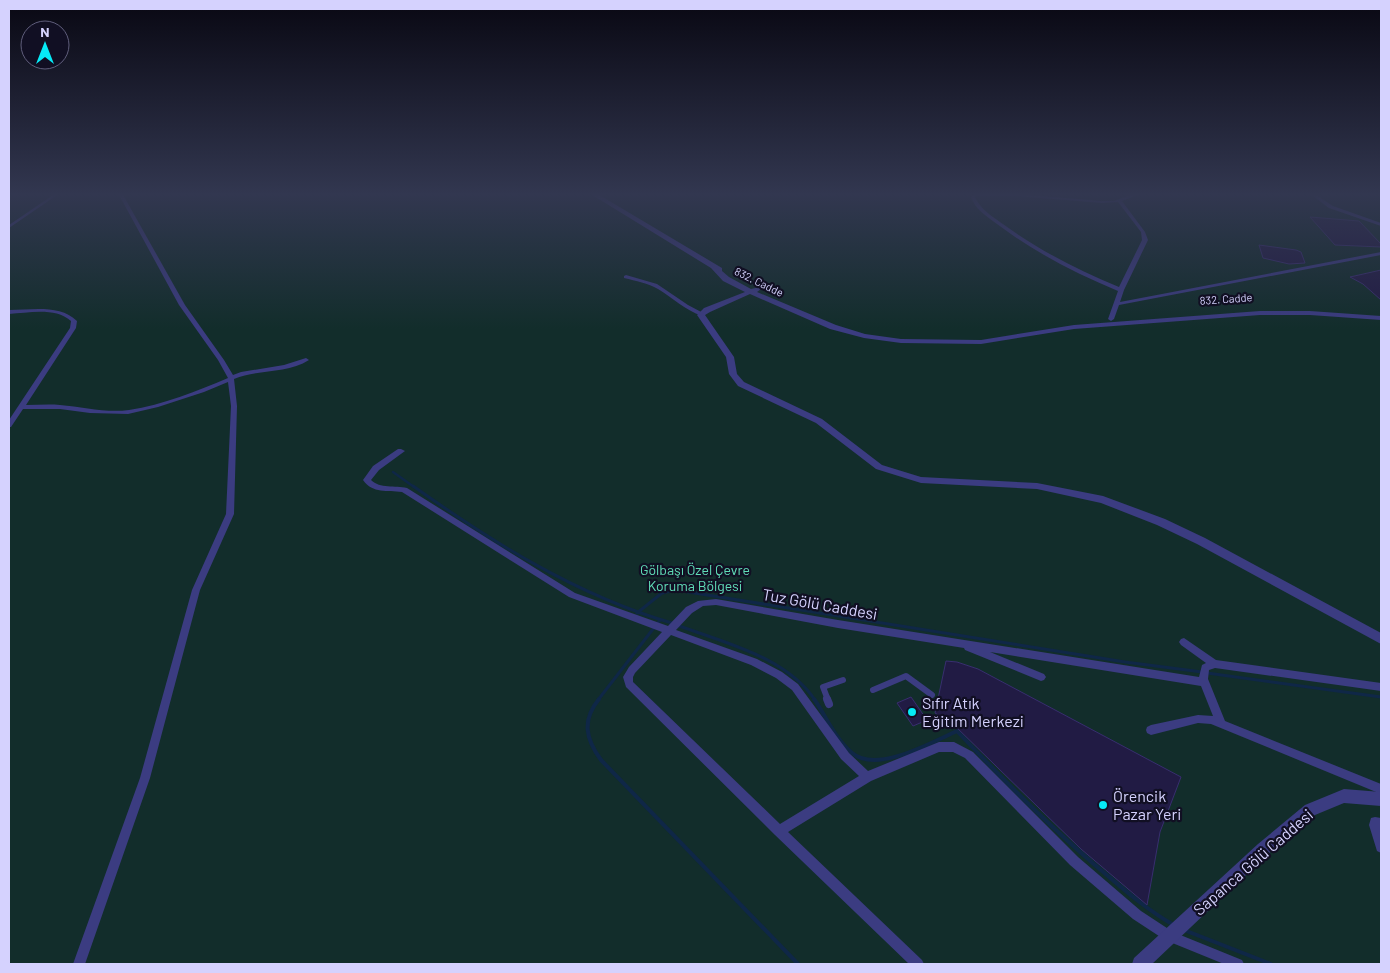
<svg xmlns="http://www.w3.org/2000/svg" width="1390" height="973" font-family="Barlow,sans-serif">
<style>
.green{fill:#122d2b}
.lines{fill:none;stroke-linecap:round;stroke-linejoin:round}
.stream-far2{stroke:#0f2747;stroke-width:2.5}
.stream-far1{stroke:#0f2747;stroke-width:3}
.stream{stroke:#0f2747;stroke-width:4}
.building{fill:#211b44;stroke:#382e6f}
.pedestrian-far1{stroke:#3b3c81;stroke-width:6}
.pedestrian{stroke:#3b3c81;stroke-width:8}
.minor{fill:#3b3c81;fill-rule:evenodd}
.tertiary{fill:#3b3c81;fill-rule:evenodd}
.poi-dot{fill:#06eaf6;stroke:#110f23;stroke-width:2}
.labels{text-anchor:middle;stroke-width:4.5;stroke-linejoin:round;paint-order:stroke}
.far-street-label{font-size:11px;fill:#d5d2fe;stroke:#110f23}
.park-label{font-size:14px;fill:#60dcb7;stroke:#110f23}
.near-street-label{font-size:16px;fill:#d5d2fe;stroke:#110f23}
.near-poi-label{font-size:16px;fill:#d5d2fe;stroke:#110f23;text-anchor:start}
</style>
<rect width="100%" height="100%" fill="#110f23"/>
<path class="green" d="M9,193H1381V964H9Z"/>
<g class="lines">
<path class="stream-far2" d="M393,472L414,487"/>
<path class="stream-far1" d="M413,486C492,542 578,596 672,623
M637,613L662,593L676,590L1125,662L1202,672
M677,625C724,643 785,656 815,700
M1207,673L1381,697
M598,700L660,620"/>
<path class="stream" d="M599,699C582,720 585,738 601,760L798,964
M814,699C826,716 835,739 852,753C877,774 932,742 957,731C1005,782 1054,831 1108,876C1128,893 1149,911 1172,924
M1184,930L1271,964"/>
</g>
<path class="building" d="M1310,217L1359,221L1381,244V247L1335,245Z
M1259,245L1296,250L1301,252L1305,263L1289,264L1263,258Z
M1381,270V300L1363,284L1350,277Z
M946,661L957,662L978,669L1181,777L1160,832L1147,905L1081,849L952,723L935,713Z
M911,697L927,720L913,726L897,703Z"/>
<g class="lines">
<path class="pedestrian-far1" d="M873,690L906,676L932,695
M828,700L823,687L843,680"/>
<path class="pedestrian" d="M827,699L829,704"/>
<path class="minor" d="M56,193H60L9,228V225Z
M118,193H122L185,305L224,360L233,375L241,372L284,365L306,358L309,360C287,374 258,369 234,379L237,406L234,514L200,590L150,778L85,964H73L140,778L192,590L226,514L231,406L228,382L204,392L158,407L128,414L90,413L60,409H23L11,427H9V420L70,328L71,321C55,307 29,313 9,314V310C31,310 60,304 77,321L76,328L26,405C37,405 49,404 60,405C83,407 106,413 129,410C163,405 197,391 228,378L218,360L179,305Z
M976,193L1017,194L1102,201H1114L1135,193H1140V194L1122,201L1145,232L1148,240L1124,290L1120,302L1381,252V255L1119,305L1114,319L1111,321L1108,319L1118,291C1075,273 1034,252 997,224C986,216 975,209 971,197ZM977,196H1017L1102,203L1118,202L1141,232L1142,240L1119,287C1077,270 1037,249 1000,222C990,215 980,208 975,197Z
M1309,193H1313L1333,206L1381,223V226L1329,208Z
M626,275L657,284L688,305L705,314L702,316C685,310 673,298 658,289C648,283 636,281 624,278V276Z
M398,449H401L405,451L379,470L371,480C380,489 395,485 407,488L575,593L668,626L686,607L698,601L716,599L838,620L1199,677L1202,665L1206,663L1181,645L1179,642L1181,639L1184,638L1216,660L1381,683V691L1215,668L1209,670L1208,679L1225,721L1381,784V794L1211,724L1198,723L1151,735L1147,733L1146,730L1147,727L1151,725L1198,715L1213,716L1201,686L990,652L1044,674L1046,677L1044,680L1041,681L965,650L964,648L838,628L716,605L703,606L692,613L676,630L757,659L782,672L798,684L849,753L868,771L939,742H954L973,752L1078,857L1141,911L1173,932L1242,960L1244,964H1224L1165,940L1133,919L1070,865L965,758L953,752H939L871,781L788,832L922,960L924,964H909L775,835L626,687L623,677L629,667L662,632L569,597L402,492C387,490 373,494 363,480L373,466ZM671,635L751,665L776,678L792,690L841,759L859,776L780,824L633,682V677L635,673Z
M1375,817L1381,818V853L1377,851L1369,825L1371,818Z"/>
<path class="tertiary" d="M589,193H596L722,268V271L729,277L751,289L760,287L761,289L757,292L836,325L865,334L901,339L981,340L1074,325L1260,311H1310L1381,316V320L1310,315H1260L1074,329L981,344L901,343L864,338L830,329L750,294L710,312L705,315L734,357L737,374L744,382L822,419L882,465L921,477L1037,483L1103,496L1165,519L1205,538L1381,633V644L1197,544L1157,525L1101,503L1037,489L921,483L876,469L816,423L738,386L729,374L726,357L697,315L704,308L745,292L723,281L711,268Z
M1344,789L1381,792V806L1344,803L1315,815L1268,854L1152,964H1132L1134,958L1258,844L1305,805Z"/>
</g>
<linearGradient id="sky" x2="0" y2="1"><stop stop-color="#090813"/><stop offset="0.59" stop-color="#323750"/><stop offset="1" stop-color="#323750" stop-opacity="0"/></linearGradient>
<rect width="1390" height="329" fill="url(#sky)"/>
<g class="poi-dot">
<circle cx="912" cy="712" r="5"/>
<circle cx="1103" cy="805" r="5"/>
</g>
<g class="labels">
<g class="far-street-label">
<text transform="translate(759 282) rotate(26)" y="4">832. Cadde</text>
<text transform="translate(1226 299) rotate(-4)" y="4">832. Cadde</text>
</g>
<g class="park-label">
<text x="695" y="575">Gölbaşı Özel Çevre<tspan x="695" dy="16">Koruma Bölgesi</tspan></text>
</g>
<g class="near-street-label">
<text transform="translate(820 604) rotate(10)" y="6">Tuz Gölü Caddesi</text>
<text transform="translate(1253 862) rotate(-41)" y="6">Sapanca Gölü Caddesi</text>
</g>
<g class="near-poi-label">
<text x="922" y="709">Sıfır Atık<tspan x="922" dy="18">Eğitim Merkezi</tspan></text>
<text x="1113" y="802">Örencik<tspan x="1113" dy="18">Pazar Yeri</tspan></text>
</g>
</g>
<rect width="1390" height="973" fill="none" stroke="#d5d2fe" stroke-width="20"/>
<g transform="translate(45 45)"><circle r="24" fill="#110f23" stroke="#5f5d7b"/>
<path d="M0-4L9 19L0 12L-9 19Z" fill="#06eaf6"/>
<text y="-8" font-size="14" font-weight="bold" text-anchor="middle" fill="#d5d2fe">N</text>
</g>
</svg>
